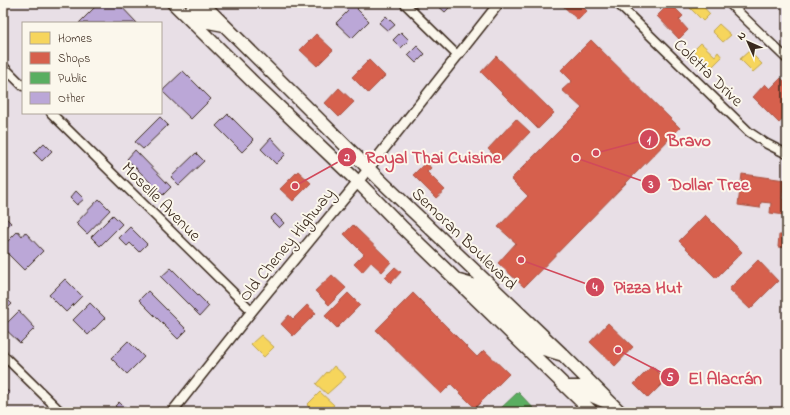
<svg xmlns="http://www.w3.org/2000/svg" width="790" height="415" font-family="'Indie Flower',sans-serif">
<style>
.homes{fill:#f6d55c;stroke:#bea249}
.shops{fill:#d6604d;stroke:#a8503f}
.public{fill:#5aae61;stroke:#51864d}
.building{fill:#bba7d7;stroke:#3b2a1e}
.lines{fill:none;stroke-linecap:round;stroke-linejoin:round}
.minor-casing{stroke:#3b2a1e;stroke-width:11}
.tertiary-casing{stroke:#3b2a1e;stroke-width:12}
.primary-casing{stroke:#3b2a1e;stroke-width:15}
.minor{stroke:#fbf7ec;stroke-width:8}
.tertiary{stroke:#fbf7ec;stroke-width:9}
.primary{stroke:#fbf7ec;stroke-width:12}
.labels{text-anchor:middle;stroke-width:4;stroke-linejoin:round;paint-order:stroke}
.street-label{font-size:17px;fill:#3b2a1e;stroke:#fbf7ec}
.leader{fill:none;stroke:#d1495b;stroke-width:1.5}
.callout-dot{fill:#d1495b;stroke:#fbf7ec;stroke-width:1.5}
.mark-label{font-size:12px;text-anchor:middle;font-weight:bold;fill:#fff}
.callout-label{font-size:18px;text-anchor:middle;font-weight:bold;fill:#d1495b;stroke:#fbf7ec;stroke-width:4;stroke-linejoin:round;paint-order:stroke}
</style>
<rect width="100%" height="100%" fill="#e8dfe6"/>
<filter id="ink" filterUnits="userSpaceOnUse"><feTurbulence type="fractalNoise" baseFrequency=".025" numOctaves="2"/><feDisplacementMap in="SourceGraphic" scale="8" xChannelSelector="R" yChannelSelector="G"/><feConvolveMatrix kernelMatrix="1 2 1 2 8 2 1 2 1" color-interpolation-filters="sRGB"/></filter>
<g filter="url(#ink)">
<path class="homes" d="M685,3H700L710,14L703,21Z
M719,24L731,35L723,42L712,31Z
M701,43L715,56L718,52L722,57L711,68L693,51Z
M749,51L762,64L753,72L740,59Z
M261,335L274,347L264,357L251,344Z
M334,366L346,377L327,394L316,384L327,372L328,373Z
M320,392L334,405L327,412H310L312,410L307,405Z"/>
<path class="shops" d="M560,3H579L587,11L578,20Z
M670,3L683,16L679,20L688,30L679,39L657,16Z
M316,34L333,50L317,66L300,50Z
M591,40L680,128L524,287L498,263L516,243L498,227L528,196L511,179L582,108L562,90L572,81L561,70Z
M496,56L554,113L538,129L481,72Z
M369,60L385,76L368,93L352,77Z
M781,78L787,84V116L779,123L753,97L765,84L770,89Z
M339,88L354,102L339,117L325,103Z
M516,119L530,132L501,162L488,149Z
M426,162L431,168L427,172L445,190L436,198L413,175Z
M298,171L311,183L293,201L280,189Z
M742,174L785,180L782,199L787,200L785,215L770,213L771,203L761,202L760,208L738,205Z
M705,215L742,252L716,278L679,241Z
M353,225L391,262L382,272L371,262L362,272L354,264L364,254L344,234Z
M779,235H787V248L778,247Z
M758,260L778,281L750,309L729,289Z
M395,267L401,272L391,283L385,277Z
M332,275L346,288L329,305L315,291Z
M348,293L360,305L337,328L325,316Z
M413,293L477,357L484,350L509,374L475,408L451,384L441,394L376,330Z
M307,305L316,313L293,336L281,324L289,315L293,319Z
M608,323L633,347L615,366L590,342Z
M652,366L666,380L648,398L634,384Z"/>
<path class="public" d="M518,392L537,412H499L498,411Z"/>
<path class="building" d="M99,3H118L137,23H79Z
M350,3H362L357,9L369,21L352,38L336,23L348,11L345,8Z
M435,3H454L445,12Z
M386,16L395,25L388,31L379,23Z
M401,32L409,40L401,48L393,40Z
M417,46L425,54L416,63L408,55Z
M183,71L211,99L191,119L162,91Z
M228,114L254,140L242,152L216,126Z
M160,117L168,125L143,149L135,142Z
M271,138L286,154L276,164L261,149Z
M44,143L52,151L42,161L34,153Z
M135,150L171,187L163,195L127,159Z
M196,153L204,161L179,185L171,177Z
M76,191L84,199L77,205L70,198Z
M99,199L110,210L87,234L76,223Z
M275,214L284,223L279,228L270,219Z
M3,215L11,223L3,231Z
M113,215L122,224L100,246L91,237Z
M130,227L147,244L139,252L130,243L127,246L119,238Z
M18,231L22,236L25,232L43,251L24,270L3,249V246Z
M171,268L209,306L200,316L161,277Z
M65,279L82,296L66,312L49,295Z
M148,291L187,330L178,339L139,300Z
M3,295L12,304L3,313Z
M90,303L105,318L88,335L73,320Z
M19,311L35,328L20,343L3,327Z
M128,341L144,357L127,374L111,358Z
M3,387L10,393L3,400Z
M119,402L125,408L121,412L115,406Z"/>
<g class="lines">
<g class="minor-casing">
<path id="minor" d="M404,3L458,56
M617,3L749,132L767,144L787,154
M729,3L787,59
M3,66L23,86
M51,113L252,311
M3,355L61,412"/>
</g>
<g class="tertiary-casing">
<path id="tertiary" d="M172,412L252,311L358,182L499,3"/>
</g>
<g class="primary-casing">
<path id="primary" d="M173,3L254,83L358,182L401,226L592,412
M202,3L380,180L563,355L620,412
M192,9L203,21L224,25
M459,281L476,286L540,348L560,354
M566,387H581L590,395L606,402"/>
</g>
<use href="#minor" class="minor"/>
<use href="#tertiary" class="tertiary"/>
<use href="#primary" class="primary"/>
</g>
</g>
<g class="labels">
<g class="street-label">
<text transform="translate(709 72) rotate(44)" y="6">Coletta Drive</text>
<text transform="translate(162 201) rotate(45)" y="6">Moselle Avenue</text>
<text transform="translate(465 238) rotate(44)" y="6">Semoran Boulevard</text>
<text transform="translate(286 244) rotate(-51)" y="6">Old Cheney Highway</text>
</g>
</g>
<path class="leader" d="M596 153L649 139M295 186L347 157M576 158L651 184M521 260L595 287M618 350L670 377"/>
<g class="callout-dot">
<circle cx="596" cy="153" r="4"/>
<circle cx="295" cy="186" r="4"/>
<circle cx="576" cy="158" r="4"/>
<circle cx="521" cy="260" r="4"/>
<circle cx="618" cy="350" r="4"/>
<circle cx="649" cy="139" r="10"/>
<circle cx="347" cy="157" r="10"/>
<circle cx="651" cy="184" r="10"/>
<circle cx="595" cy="287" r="10"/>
<circle cx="670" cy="377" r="10"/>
</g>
<g class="mark-label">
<text x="649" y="144">1</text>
<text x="347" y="161">2</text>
<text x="651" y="188">3</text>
<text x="595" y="291">4</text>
<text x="670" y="381">5</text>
</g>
<g class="callout-label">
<text x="689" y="146">Bravo</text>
<text x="433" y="163">Royal Thai Cuisine</text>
<text x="709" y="190">Dollar Tree</text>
<text x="648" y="293">Pizza Hut</text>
<text x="725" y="384">El Alacrán</text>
</g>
<rect width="790" height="415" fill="none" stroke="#fbf7ec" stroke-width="16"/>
<rect x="8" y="8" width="774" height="399" fill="none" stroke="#3b2a1e" stroke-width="1.5" filter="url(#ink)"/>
<rect x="22" y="22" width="140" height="92" fill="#fbf7ec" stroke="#aea59a"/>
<rect x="30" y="32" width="20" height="12" fill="#f6d55c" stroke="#aea59a"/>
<text x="58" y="42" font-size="12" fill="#3b2a1e">Homes</text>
<rect x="30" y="52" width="20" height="12" fill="#d6604d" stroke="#aea59a"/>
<text x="58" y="62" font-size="12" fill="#3b2a1e">Shops</text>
<rect x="30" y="72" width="20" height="12" fill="#5aae61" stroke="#aea59a"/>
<text x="58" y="82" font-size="12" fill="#3b2a1e">Public</text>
<rect x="30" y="92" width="20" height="12" fill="#bba7d7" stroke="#aea59a"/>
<text x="58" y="102" font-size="12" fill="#3b2a1e">Other</text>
<g transform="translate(748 42) rotate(315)" stroke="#fbf7ec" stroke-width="3" paint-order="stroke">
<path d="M0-3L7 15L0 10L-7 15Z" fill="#3b2a1e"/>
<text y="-6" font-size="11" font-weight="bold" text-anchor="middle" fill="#3b2a1e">N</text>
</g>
</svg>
